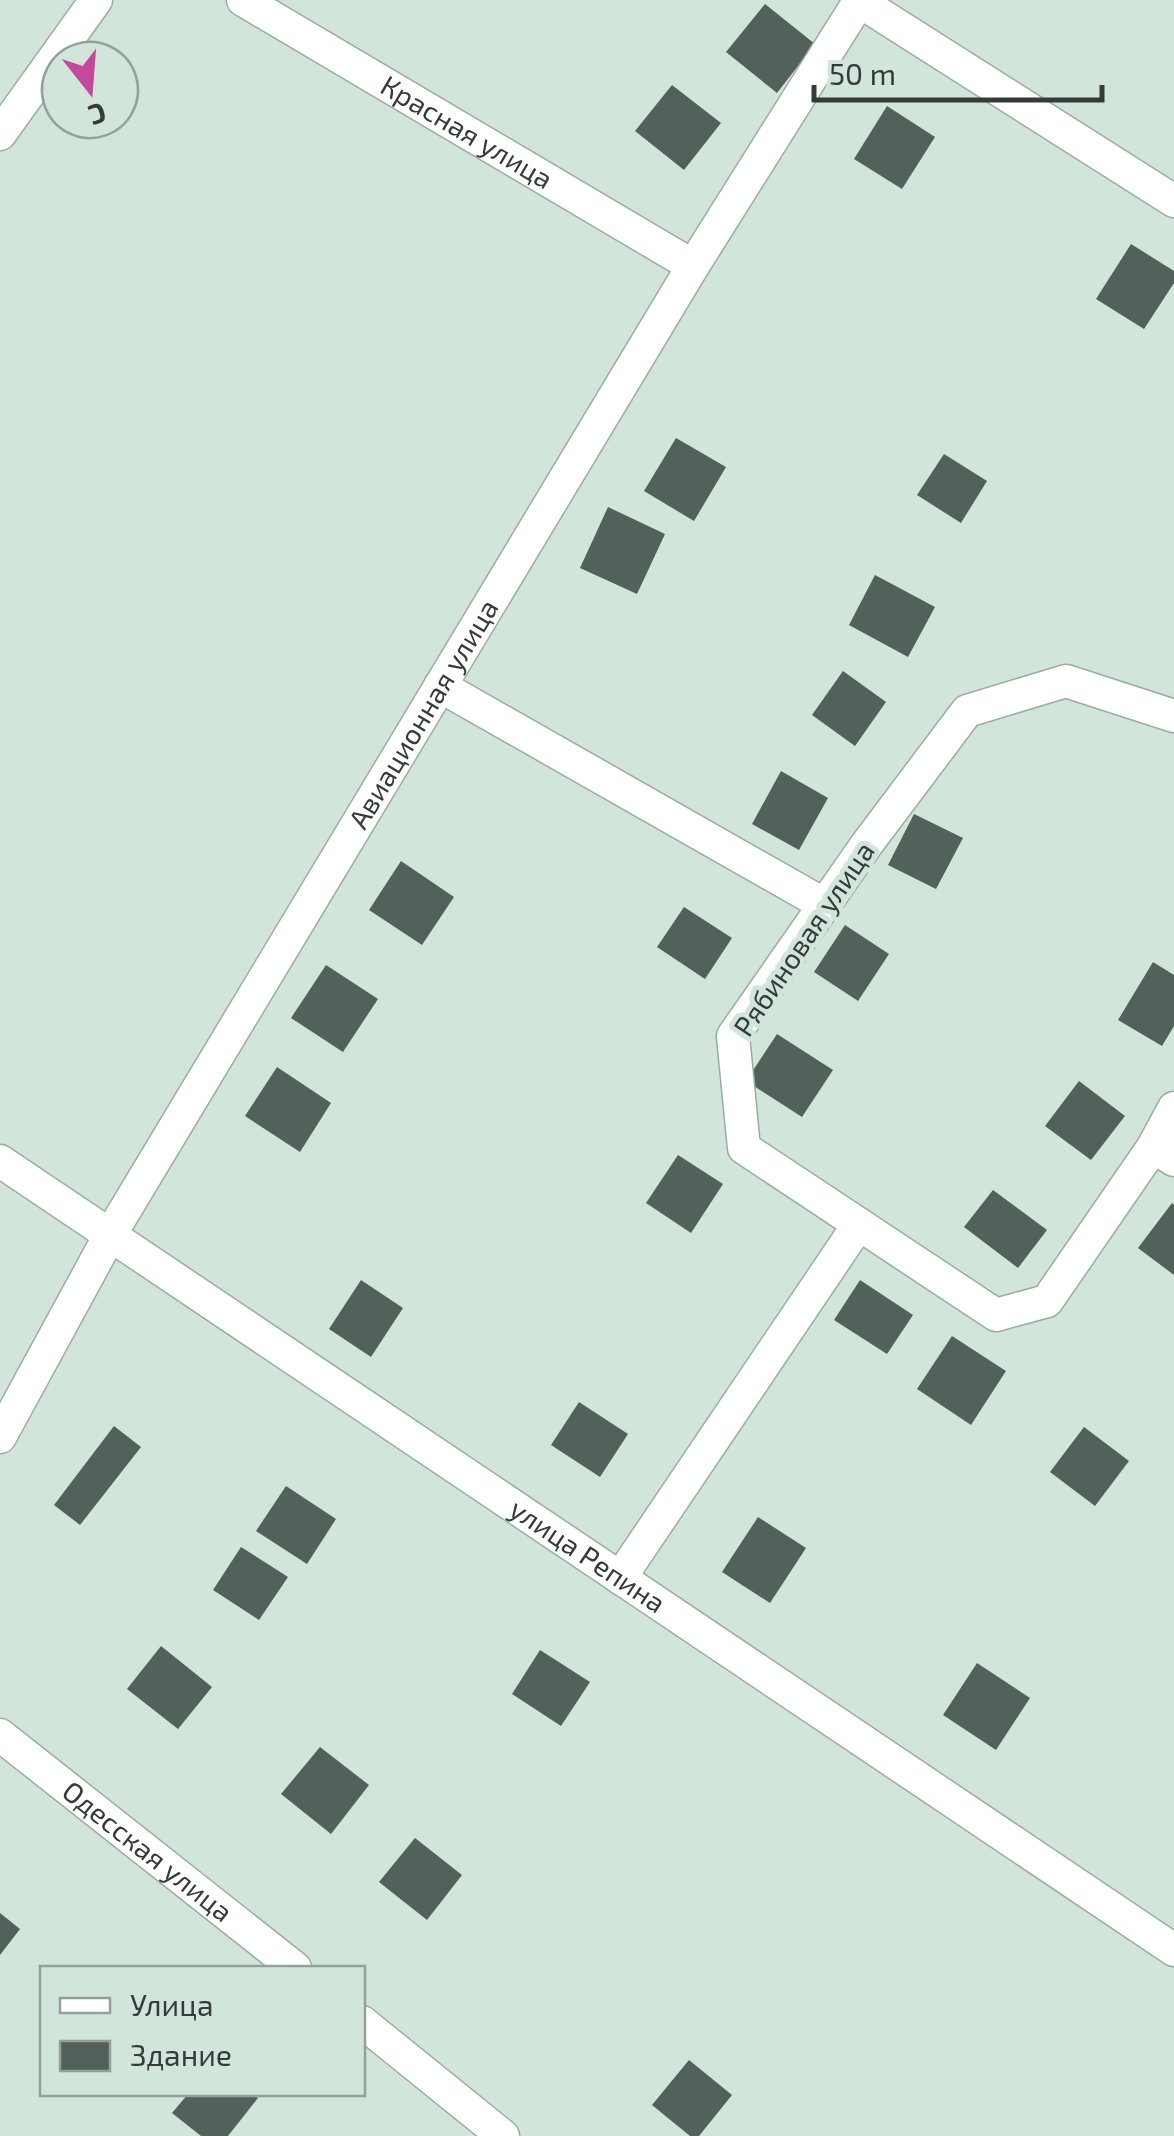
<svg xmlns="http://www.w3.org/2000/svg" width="1174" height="2136" font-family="'Exo 2',sans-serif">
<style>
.building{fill:#526159}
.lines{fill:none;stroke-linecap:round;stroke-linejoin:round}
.minor-casing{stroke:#9bada3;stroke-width:35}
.minor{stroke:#fff;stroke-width:32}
.labels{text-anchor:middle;stroke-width:10;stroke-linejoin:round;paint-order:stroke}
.street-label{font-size:28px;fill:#343b38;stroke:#d2e5db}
</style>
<rect width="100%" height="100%" fill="#d2e5db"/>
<path class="building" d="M765,4L815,44L777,93L726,52Z
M672,85L721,123L684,170L635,131Z
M887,106L935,137L902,189L854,159Z
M1131,244L1174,271V283L1144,329L1096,299Z
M676,438L726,467L694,521L644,491Z
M944,454L987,481L961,523L917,495Z
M608,507L665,534L637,594L580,568Z
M875,575L935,607L908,657L849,625Z
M843,671L886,702L855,746L812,715Z
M781,771L828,798L799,850L752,824Z
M914,814L963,838L936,889L888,865Z
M401,861L454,897L422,945L369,910Z
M684,907L732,938L705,979L657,947Z
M845,925L889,954L858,1001L814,972Z
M1153,962L1174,975V1026L1162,1046L1118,1020Z
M326,965L378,999L343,1052L291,1018Z
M777,1034L833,1070L802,1117L746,1081Z
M277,1067L331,1103L300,1152L245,1116Z
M1079,1081L1125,1116L1091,1160L1045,1126Z
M678,1155L723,1184L691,1233L646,1203Z
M993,1190L1047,1230L1018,1268L964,1227Z
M1172,1203L1174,1205V1275L1138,1248Z
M361,1280L403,1308L371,1357L329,1329Z
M860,1280L913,1315L887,1354L834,1320Z
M952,1336L1006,1371L971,1425L917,1389Z
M579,1402L628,1434L600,1477L551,1445Z
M114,1426L141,1447L80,1525L54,1505Z
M1084,1427L1129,1461L1095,1506L1050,1472Z
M286,1486L336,1519L307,1564L256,1531Z
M758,1517L806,1548L770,1603L722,1572Z
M241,1547L288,1577L259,1620L213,1590Z
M161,1646L212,1687L178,1729L127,1689Z
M540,1650L590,1682L561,1726L512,1694Z
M977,1663L1030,1698L996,1750L943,1715Z
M320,1747L369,1785L331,1834L281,1794Z
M415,1838L462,1875L427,1920L379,1882Z
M0,1913L20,1929L0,1955Z
M689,2060L732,2095L699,2136H690L652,2105Z
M188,2094H251L258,2098L228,2136H201L172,2113Z"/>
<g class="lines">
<g class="minor-casing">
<g id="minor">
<path id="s1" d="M243,0L693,266"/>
<path d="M859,1L1174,201"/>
<path d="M0,134L96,0"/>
<path d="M440,686L825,905"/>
<path d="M1174,716L1066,681L967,711L867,844L733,1036L744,1148L996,1315L1047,1301L1153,1147L1174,1160"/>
<path d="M1153,1147L1174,1108"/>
<path id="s2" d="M0,1161L1174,1950"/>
<path id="s3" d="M0,1437L110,1235L693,266L860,0"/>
<path d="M620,1578L859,1224"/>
<path id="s4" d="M0,1735L295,1968"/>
<path d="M362,2022L503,2136"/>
</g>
</g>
<use href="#minor" class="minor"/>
</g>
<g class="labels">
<g class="street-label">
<text dy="10" stroke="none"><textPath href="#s1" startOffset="260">Красная улица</textPath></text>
<text dy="10" stroke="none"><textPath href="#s3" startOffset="838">Авиационная улица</textPath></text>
<text transform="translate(804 939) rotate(-56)" y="10">Рябиновая улица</text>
<text dy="10" stroke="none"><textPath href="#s2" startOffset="708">улица Репина</textPath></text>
<text dy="10" stroke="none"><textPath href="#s4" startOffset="188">Одесская улица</textPath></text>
</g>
</g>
<rect x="40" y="1966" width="325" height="130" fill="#d2e5db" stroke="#93a19a" stroke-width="2.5"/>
<rect x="60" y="1998" width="50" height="15" fill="#ffffff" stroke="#93a19a" stroke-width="2.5"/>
<text x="130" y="2016" font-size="30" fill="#343b38">Улица</text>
<rect x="60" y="2041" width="50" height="30" fill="#526159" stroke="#93a19a" stroke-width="2.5"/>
<text x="130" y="2066" font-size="30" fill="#343b38">Здание</text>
<g transform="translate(90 90) rotate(163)"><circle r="48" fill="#d2e5db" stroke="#93a19a" stroke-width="2.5"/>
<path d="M0-8L18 38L0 25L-18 38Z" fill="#c4499c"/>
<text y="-15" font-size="28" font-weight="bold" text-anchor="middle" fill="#343b38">С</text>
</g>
<path d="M814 85v15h288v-15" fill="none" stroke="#343b38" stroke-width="5"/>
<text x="829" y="85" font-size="30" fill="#343b38" stroke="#d2e5db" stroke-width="8" paint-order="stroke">50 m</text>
</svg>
